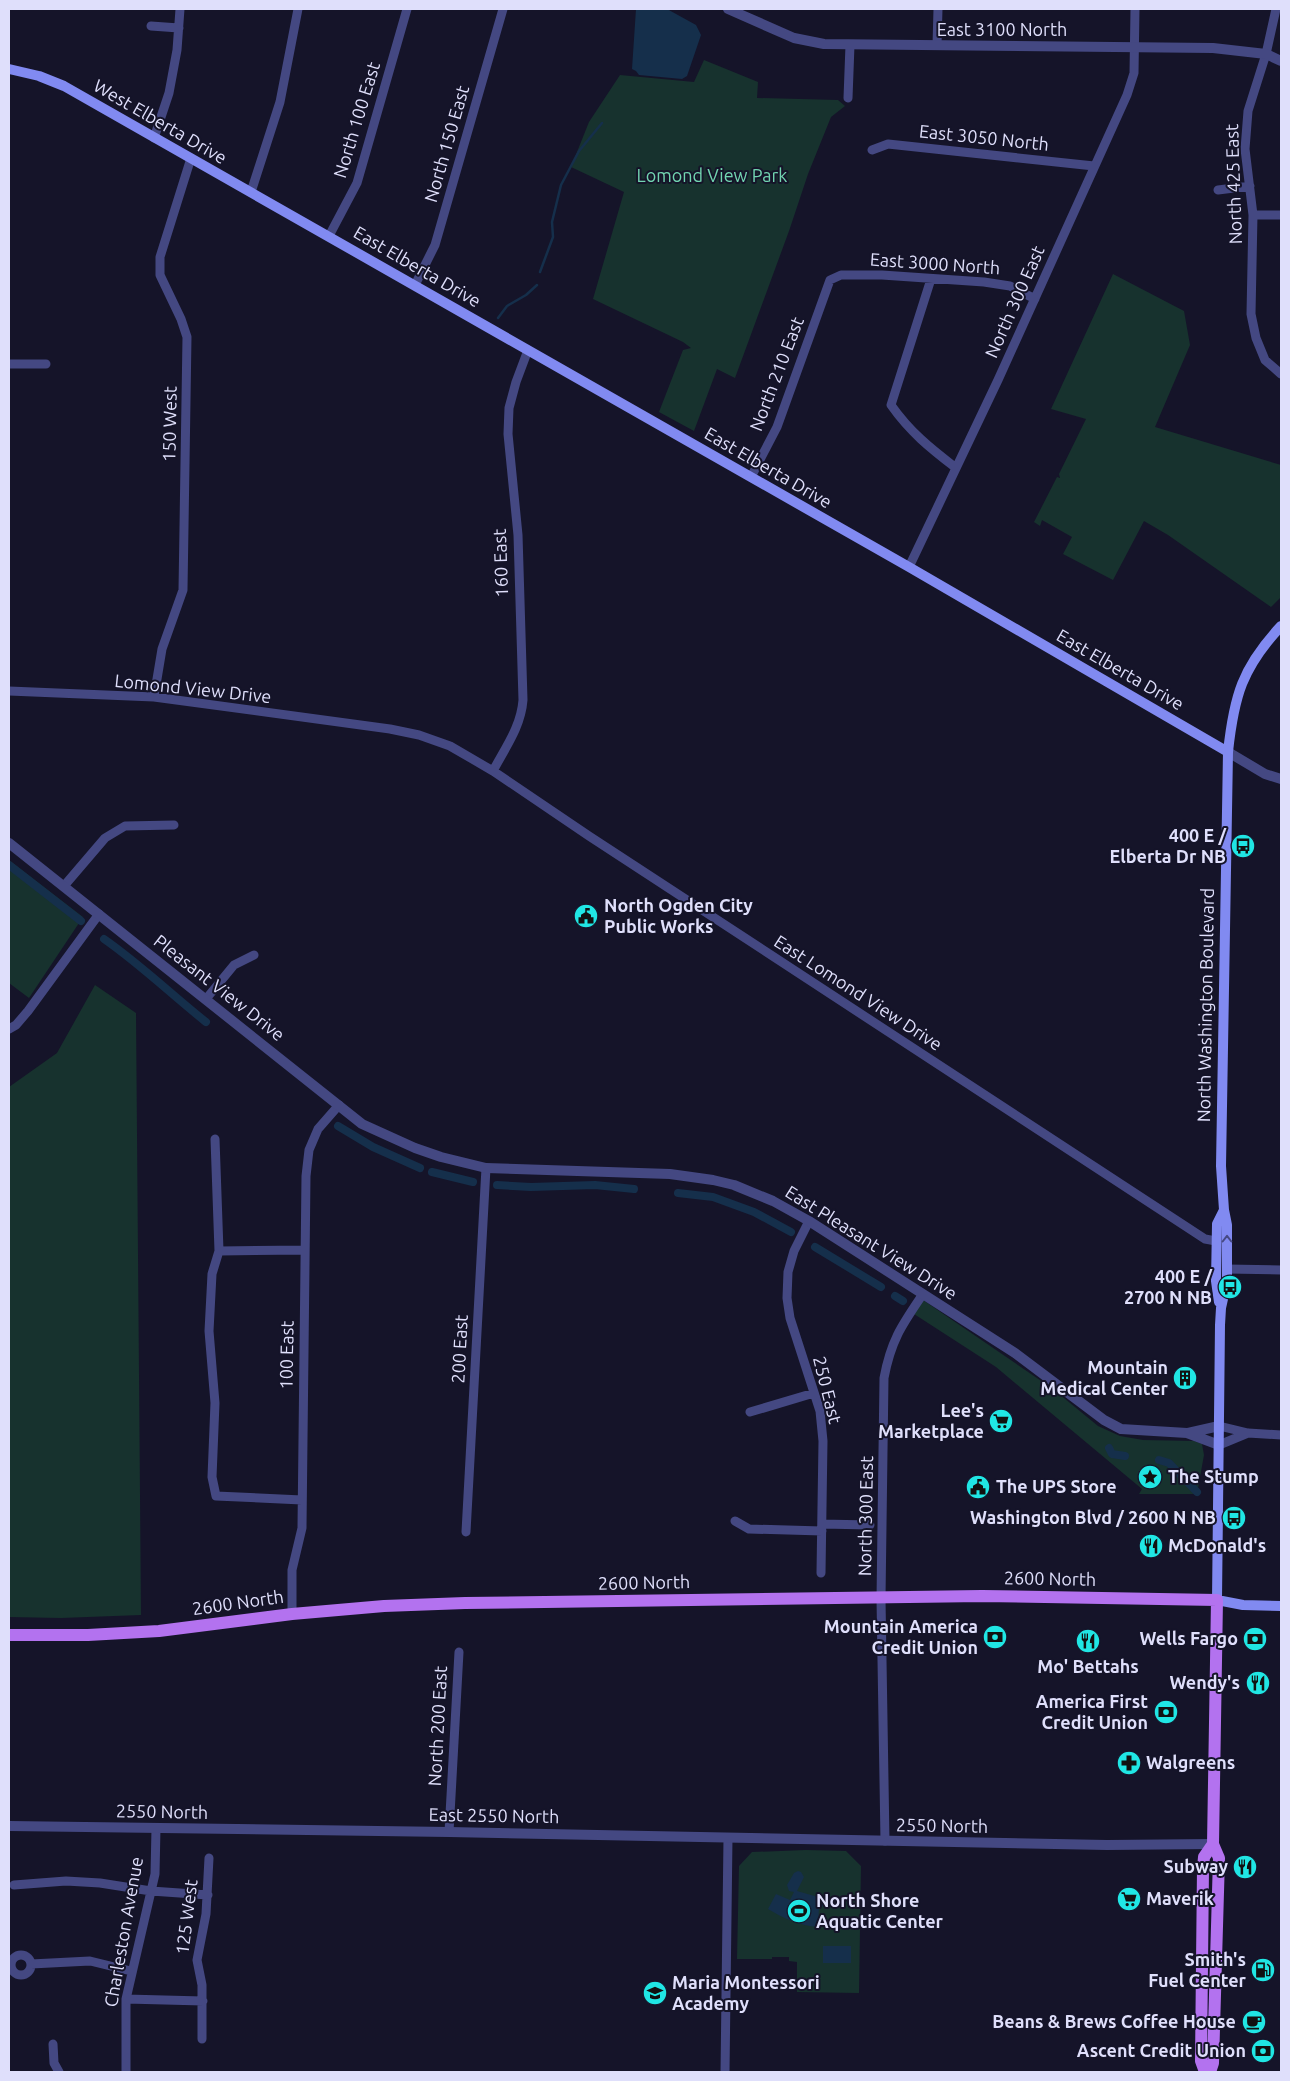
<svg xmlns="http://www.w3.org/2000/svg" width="1290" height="2081" font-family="Ubuntu,sans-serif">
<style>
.green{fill:#17322e}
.water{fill:#152f4b}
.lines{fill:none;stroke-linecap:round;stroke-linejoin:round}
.stream{stroke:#152f4b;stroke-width:2.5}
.canal{stroke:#152f4b;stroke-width:8}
.minor{stroke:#444882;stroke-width:9}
.tertiary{stroke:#444882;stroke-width:10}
.secondary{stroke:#818af1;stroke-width:10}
.primary{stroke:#b372ef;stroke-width:12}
.oneway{stroke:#464983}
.labels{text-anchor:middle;stroke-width:4;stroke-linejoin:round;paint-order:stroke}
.street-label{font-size:18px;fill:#dfdffb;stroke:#151429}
.park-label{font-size:18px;fill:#72d5b1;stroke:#151429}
.poi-label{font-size:18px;font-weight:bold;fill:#dfdffb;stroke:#151429;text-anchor:end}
</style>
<rect width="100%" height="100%" fill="#151429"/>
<path class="green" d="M704,60L758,82L757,98L838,100L845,106L831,117L808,174L789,231L735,378L717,369L694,431L659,412L683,350L691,348L683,342L593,299L624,192L571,167L589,122L620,75L694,82Z
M1113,274L1184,311L1190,345L1155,427L1281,465V597L1271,607L1168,535L1144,521L1113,580L1063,554L1072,537L1042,520L1040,526L1034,522L1057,477L1060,478L1059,474L1086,419L1051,409Z
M9,860L83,917L29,998L9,983Z
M95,985L136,1013L141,1615L61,1618L9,1617V1087L57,1053Z
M923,1300L1053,1389L1098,1426L1120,1436L1143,1440L1194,1441L1202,1444L1204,1455L1197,1494H1139L1142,1489L996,1367L914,1314Z
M806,1850L846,1851L861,1866L859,1993L797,1992V1962L789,1961V1957H772V1959H737L739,1866L752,1852Z"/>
<path class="water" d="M636,9H667L696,25L701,35L687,76L682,79L639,75L636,71L632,69Z
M798,1871L801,1872L804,1877L797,1891L825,1899L826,1906L819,1907L818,1927C800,1926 783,1918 768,1909L776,1894L790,1900L794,1892L789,1891L787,1885L794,1873Z
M823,1946H851V1963H823Z"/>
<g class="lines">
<path class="stream" d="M540,272L553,237L552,222L561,185L579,151L602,123
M498,318L507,306L526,295L537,285"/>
<path class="canal" d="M9,865L81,921
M104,939C140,964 172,995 206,1022
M338,1126L373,1147L420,1168
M432,1172L473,1182
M497,1185L531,1187L595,1185L634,1189
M678,1193L713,1197L754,1212L791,1232
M815,1247L881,1287
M895,1296L903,1301
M1109,1448L1112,1454L1125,1456
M1159,1460L1169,1463L1197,1492"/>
<path class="minor" d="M1276,9L1266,54L1248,111L1245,149L1253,215L1251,314L1256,338L1265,360L1281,374
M151,26L179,28
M937,45L938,9
M848,98L850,45
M154,138L169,93L177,50L180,9
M872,150L888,144L1094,166
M1218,190L1250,186
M251,192L280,102L298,9
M1253,215H1281
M329,236L357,183L407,9
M931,279L891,405C910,432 930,448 956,468
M415,285L435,245L503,9
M9,364H46
M751,477L777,427L830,280L841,275H882L984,282L1010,286L1035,299
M909,567L998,380L1127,95L1134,73L1135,9
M9,691L154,697L390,729L419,735L450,746L493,771L589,836L1205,1239L1216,1241
M154,697L162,649L183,590L187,337L181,319L160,275V257L191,158
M493,771C505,748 521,727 523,700L518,535L508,434L509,408L516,382L528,350
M64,886L105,838L125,826L174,825
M206,999L234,965L254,955
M9,1029L16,1025L28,1011L99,914
M215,1139L219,1251L212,1274L209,1331L215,1403L212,1477L216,1496L302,1500
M809,1221L794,1251L788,1272L787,1298L790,1318L820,1411L823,1441L821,1573
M219,1251L305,1250
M1227,1269L1281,1270
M750,1412L814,1393
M1219,1426L1248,1433L1281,1435
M1219,1445L1248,1433
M735,1521L749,1529L822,1531
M822,1524L870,1525
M466,1532L486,1168
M292,1614V1570L302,1528L306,1176L309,1150L318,1129L339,1105
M449,1832L459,1652
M885,1841L881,1599L884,1378C891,1340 902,1325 923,1294
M14,1885L66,1881L100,1883L151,1891L208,1895
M11 1965a10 10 0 1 1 20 0a10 10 0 1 1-20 0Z
M31,1964L90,1961L131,1971
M126,1999L203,2001
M202,2039V1985L197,1960L206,1914L209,1858
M53,2044L54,2063L59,2072
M126,2072V1999L155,1874L156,1828
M725,2072L728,1838"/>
<path class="tertiary" d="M728,9L794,38L824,44L1213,48L1266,54L1281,61
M1228,752L1265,774L1281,779
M9,843L362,1124L415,1148L441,1157L486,1168L670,1174L713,1180L734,1185L773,1201L809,1221L1015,1353L1104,1420L1121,1429L1187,1433L1219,1445
M1188,1433L1219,1426
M9,1826L449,1832L1107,1845L1213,1844"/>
<path class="secondary" d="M9,69L39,76L64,86L909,567L1228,752
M1281,626C1242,668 1234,696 1228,752L1221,1166L1224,1210L1227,1225V1281L1221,1308L1220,1325L1217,1600L1243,1605L1281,1606
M1219,1302L1216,1281L1217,1224L1224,1210"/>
<path class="primary" d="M9,1635H88L159,1631L292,1614L384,1606L465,1603L982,1596L1217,1600L1213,1844L1219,1858L1213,2063L1210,2072
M1205,2072L1201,2061L1203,1868L1204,1857L1213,1844"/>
</g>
<defs><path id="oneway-chevron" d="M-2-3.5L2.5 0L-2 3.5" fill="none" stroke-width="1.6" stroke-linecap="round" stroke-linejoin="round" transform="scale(1.25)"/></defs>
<use class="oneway" href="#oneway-chevron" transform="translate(1227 1239) rotate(-90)"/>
<defs>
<g id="bus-disc" transform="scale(1.25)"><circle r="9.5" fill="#20e6e4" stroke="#151429"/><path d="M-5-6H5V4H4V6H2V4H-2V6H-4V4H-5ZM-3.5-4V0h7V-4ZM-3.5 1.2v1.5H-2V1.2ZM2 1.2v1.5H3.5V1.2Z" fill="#111"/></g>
<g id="civic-disc" transform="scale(1.25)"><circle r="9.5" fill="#20e6e4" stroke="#151429"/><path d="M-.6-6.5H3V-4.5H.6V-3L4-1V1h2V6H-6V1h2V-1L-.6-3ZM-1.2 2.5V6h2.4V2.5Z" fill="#111"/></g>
<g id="building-disc" transform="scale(1.25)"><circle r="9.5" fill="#20e6e4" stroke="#151429"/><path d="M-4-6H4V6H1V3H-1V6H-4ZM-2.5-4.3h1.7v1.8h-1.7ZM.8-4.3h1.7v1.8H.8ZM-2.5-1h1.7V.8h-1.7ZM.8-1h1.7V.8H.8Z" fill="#111"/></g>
<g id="supermarket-disc" transform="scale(1.25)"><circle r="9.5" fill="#20e6e4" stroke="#151429"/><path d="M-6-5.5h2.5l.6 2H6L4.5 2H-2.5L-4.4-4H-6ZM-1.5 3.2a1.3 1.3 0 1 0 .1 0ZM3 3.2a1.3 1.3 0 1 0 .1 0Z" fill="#111"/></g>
<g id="sight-disc" transform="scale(1.25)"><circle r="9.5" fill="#20e6e4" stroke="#151429"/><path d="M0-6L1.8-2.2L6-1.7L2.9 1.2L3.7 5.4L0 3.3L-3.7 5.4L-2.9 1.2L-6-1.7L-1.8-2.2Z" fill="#111"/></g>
<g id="restaurant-disc" transform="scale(1.25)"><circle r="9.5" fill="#20e6e4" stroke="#151429"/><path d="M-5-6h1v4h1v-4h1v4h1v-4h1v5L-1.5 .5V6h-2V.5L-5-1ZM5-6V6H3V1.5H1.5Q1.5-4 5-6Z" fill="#111"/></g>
<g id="bank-disc" transform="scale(1.25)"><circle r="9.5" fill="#20e6e4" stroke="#151429"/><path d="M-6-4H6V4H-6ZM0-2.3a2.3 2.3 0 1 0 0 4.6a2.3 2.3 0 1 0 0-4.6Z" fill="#111"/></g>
<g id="pharmacy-disc" transform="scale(1.25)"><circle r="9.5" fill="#20e6e4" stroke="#151429"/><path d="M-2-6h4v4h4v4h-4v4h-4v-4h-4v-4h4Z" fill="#111"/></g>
<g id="stadium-disc" transform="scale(1.25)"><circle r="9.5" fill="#20e6e4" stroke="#151429"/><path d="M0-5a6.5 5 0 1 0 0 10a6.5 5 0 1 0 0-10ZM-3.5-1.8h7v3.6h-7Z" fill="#111"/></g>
<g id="fuel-disc" transform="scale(1.25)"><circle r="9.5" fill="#20e6e4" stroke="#151429"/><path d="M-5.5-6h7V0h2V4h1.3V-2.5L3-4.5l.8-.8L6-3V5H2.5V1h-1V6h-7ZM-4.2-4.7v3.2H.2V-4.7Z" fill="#111"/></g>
<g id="school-disc" transform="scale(1.25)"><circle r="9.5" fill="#20e6e4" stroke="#151429"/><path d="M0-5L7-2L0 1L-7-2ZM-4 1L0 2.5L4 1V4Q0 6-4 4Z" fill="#111"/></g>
<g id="cafe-disc" transform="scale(1.25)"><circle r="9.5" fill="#20e6e4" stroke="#151429"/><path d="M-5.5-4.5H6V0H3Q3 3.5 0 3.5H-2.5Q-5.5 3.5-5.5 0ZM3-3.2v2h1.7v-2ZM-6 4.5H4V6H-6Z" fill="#111"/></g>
</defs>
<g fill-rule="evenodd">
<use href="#bus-disc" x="1243" y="846"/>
<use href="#civic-disc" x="586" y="916"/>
<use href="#bus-disc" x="1230" y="1287"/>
<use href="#building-disc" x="1185" y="1378"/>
<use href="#supermarket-disc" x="1001" y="1421"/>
<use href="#sight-disc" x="1150" y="1477"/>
<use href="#civic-disc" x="978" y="1487"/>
<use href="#bus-disc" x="1234" y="1518"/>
<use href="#restaurant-disc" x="1151" y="1546"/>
<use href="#bank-disc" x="995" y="1637"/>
<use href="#bank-disc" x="1255" y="1639"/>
<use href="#restaurant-disc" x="1088" y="1641"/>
<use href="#restaurant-disc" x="1258" y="1683"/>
<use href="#bank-disc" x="1166" y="1712"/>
<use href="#pharmacy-disc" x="1129" y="1763"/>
<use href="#restaurant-disc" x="1245" y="1867"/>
<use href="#supermarket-disc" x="1129" y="1899"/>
<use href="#stadium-disc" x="799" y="1911"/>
<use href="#fuel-disc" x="1263" y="1970"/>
<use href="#school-disc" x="655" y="1993"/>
<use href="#cafe-disc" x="1254" y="2022"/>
<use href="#bank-disc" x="1263" y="2051"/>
</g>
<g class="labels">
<g class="street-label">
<text x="1002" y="36">East 3100 North</text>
<text transform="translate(357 120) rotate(-73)" y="6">North 100 East</text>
<text transform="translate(160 122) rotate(30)" y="6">West Elberta Drive</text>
<text transform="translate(984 138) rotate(6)" y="6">East 3050 North</text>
<text transform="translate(447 144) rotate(-74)" y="6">North 150 East</text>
<text transform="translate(1234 184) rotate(-92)" y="6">North 425 East</text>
<text transform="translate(935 264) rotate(4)" y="6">East 3000 North</text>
<text transform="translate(417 267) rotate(30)" y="6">East Elberta Drive</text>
<text transform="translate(1015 302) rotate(-66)" y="6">North 300 East</text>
<text transform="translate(777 374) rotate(-69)" y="6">North 210 East</text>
<text transform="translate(170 424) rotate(-89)" y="6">150 West</text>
<text transform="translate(768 468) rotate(30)" y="6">East Elberta Drive</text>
<text transform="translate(501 563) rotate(-92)" y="6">160 East</text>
<text transform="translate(1120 670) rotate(30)" y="6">East Elberta Drive</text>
<text transform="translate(193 689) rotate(6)" y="6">Lomond View Drive</text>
<text transform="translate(219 988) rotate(38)" y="6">Pleasant View Drive</text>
<text transform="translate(858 993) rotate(33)" y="6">East Lomond View Drive</text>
<text transform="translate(1206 1005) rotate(-89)" y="6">North Washington Boulevard</text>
<text transform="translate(871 1243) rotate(32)" y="6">East Pleasant View Drive</text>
<text transform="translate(460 1349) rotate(-87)" y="6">200 East</text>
<text transform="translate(287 1355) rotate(-89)" y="6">100 East</text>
<text transform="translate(827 1390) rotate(76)" y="6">250 East</text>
<text transform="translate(866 1516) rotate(-89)" y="6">North 300 East</text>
<text transform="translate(1050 1579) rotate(1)" y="6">2600 North</text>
<text transform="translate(644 1583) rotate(-1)" y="6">2600 North</text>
<text transform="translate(238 1603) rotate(-8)" y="6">2600 North</text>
<text transform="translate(438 1726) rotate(-87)" y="6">North 200 East</text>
<text transform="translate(162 1812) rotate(1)" y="6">2550 North</text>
<text transform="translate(494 1816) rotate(1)" y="6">East 2550 North</text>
<text transform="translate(942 1826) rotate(1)" y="6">2550 North</text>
<text transform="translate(187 1917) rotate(-83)" y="6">125 West</text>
<text transform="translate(124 1932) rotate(-80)" y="6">Charleston Avenue</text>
</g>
<g class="park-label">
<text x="712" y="182">Lomond View Park</text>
</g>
<g class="poi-label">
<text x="1226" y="842">400 E /<tspan x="1226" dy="21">Elberta Dr NB</tspan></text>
<text x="604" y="912" text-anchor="start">North Ogden City<tspan x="604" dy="21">Public Works</tspan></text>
<text x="1212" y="1283">400 E /<tspan x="1212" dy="21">2700 N NB</tspan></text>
<text x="1168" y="1374">Mountain<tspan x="1168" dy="21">Medical Center</tspan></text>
<text x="984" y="1417">Lee's<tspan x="984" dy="21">Marketplace</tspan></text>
<text x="1168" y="1483" text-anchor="start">The Stump</text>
<text x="996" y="1493" text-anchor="start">The UPS Store</text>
<text x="1216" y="1524">Washington Blvd / 2600 N NB</text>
<text x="1168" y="1552" text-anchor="start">McDonald's</text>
<text x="978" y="1633">Mountain America<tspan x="978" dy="21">Credit Union</tspan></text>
<text x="1238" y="1645">Wells Fargo</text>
<text x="1088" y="1673" text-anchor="middle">Mo' Bettahs</text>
<text x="1240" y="1689">Wendy's</text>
<text x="1148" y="1708">America First<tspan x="1148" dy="21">Credit Union</tspan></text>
<text x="1146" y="1769" text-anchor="start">Walgreens</text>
<text x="1228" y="1873">Subway</text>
<text x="1146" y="1905" text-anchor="start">Maverik</text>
<text x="816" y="1907" text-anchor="start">North Shore<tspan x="816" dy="21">Aquatic Center</tspan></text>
<text x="1246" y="1966">Smith's<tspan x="1246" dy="21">Fuel Center</tspan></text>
<text x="672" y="1989" text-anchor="start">Maria Montessori<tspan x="672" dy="21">Academy</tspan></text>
<text x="1236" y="2028">Beans &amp; Brews Coffee House</text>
<text x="1246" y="2057">Ascent Credit Union</text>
</g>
</g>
<rect width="1290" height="2081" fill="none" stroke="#dfdffb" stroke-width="20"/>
</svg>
